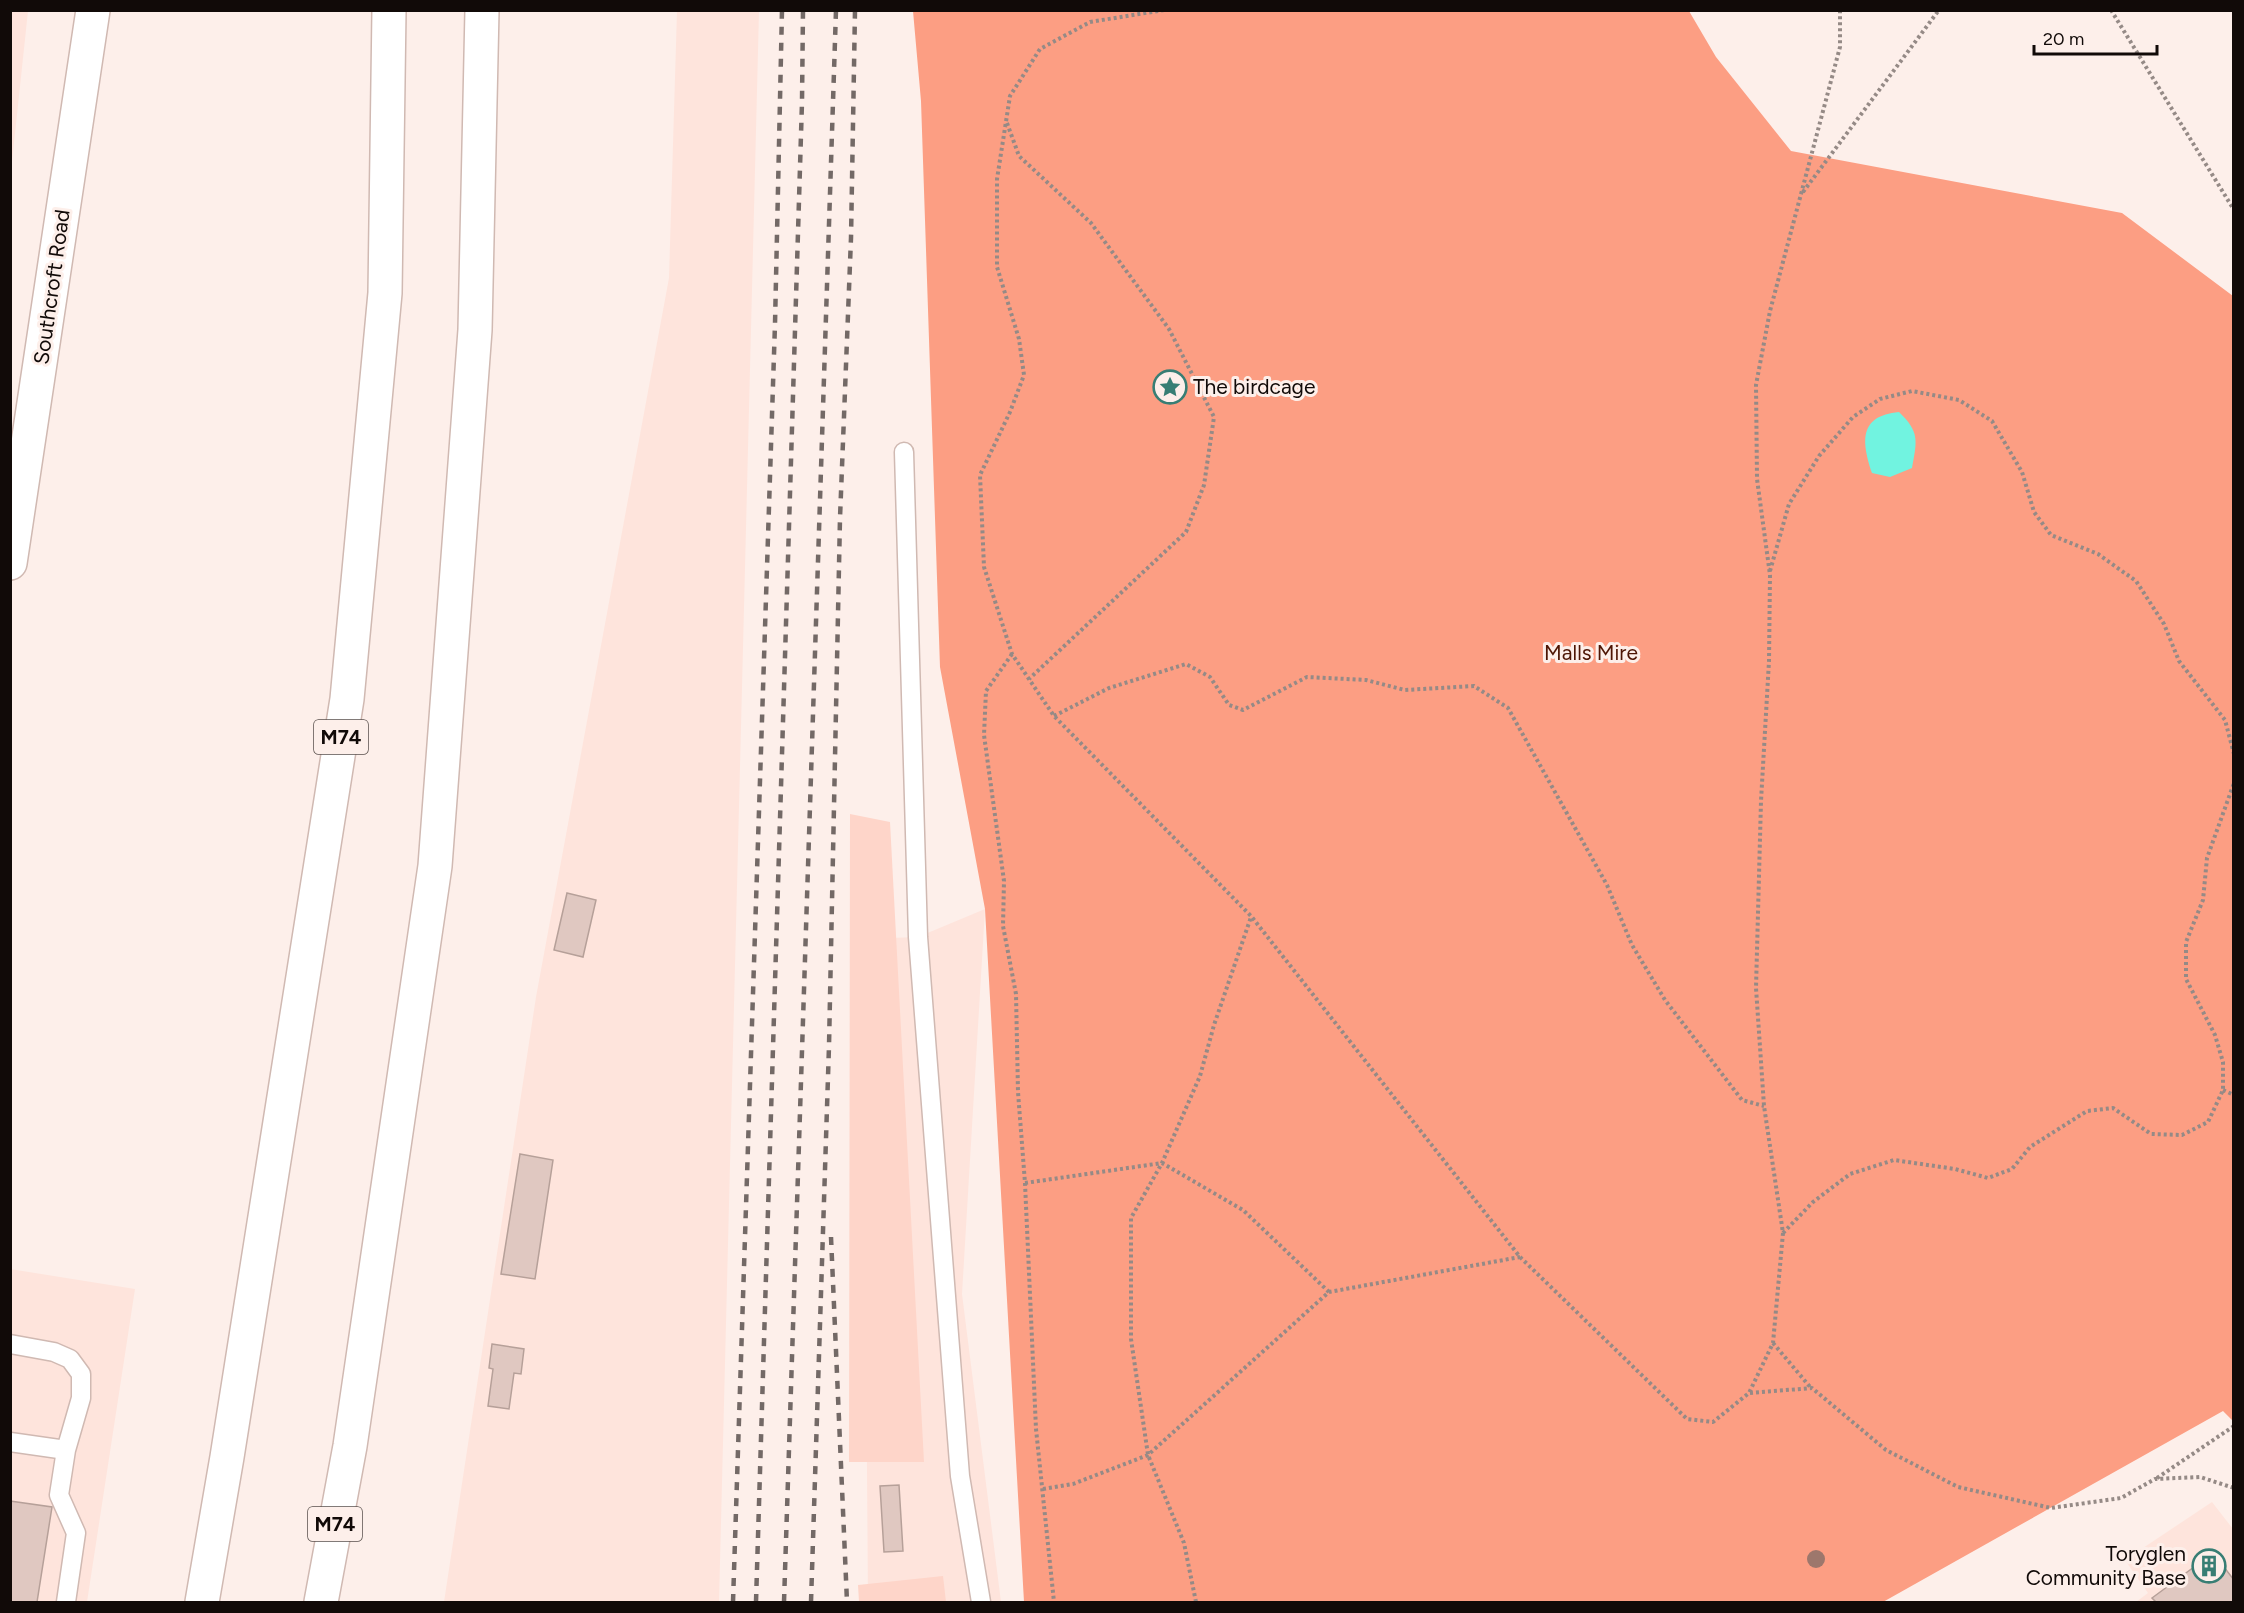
<svg xmlns="http://www.w3.org/2000/svg" width="2244" height="1613" font-family="Figtree,sans-serif">
<style>
.built{fill:#fee4dc}
.green{fill:#fed5c9}
.forest{fill:#fc9e83}
.water{fill:#71f3e0}
.building{fill:#e0c8c1;stroke:#b6a099;stroke-width:1.5}
.lines{fill:none;stroke-linecap:round;stroke-linejoin:round}
.lane-casing{stroke:#d0b9b2;stroke-width:21}
.street-casing{stroke:#d0b9b2;stroke-width:36}
.highway-casing{stroke:#d0b9b2;stroke-width:36}
.path{stroke:#958a86;stroke-width:4;stroke-dasharray:3 3;stroke-linecap:butt}
.lane{stroke:#fff;stroke-width:18}
.street{stroke:#fff;stroke-width:33}
.highway{stroke:#fff;stroke-width:33}
.rail{stroke:#736966;stroke-width:4.5;stroke-dasharray:8 8;stroke-linecap:butt}
.tree{fill:#9d776c}
.labels{text-anchor:middle;stroke-width:6;stroke-linejoin:round;paint-order:stroke}
.shield{fill:#fdefea;stroke:#584f4c;stroke-width:1.5}
.shield-label{font-size:20px;font-weight:bold;fill:#110a08}
.street-label{font-size:21px;fill:#110a08;stroke:#fdefea}
.poi-label{font-size:21px;fill:#110a08;stroke:#fdefea;text-anchor:start}
.park-label{font-size:21px;fill:#4e1504;stroke:#fdefea}
</style>
<rect width="100%" height="100%" fill="#fdefea"/>
<path class="built" d="M11,10L28,11L11,171L10,11Z
M677,11H759L719,1602H444L536,997L669,278Z
M985,909L962,1294L1001,1602H868L863,939L918,937Z
M10,1269L135,1289L87,1602H11Z
M2212,1502L2233,1529V1602H2136L2148,1593L2125,1560Z"/>
<path class="green" d="M850,814L890,822L924,1462H849Z
M943,1576L946,1602H859L858,1585Z"/>
<path class="forest" d="M913,11H1689L1716,57L1791,151L2122,213L2233,296V1421L2223,1411L1883,1602H1024L985,909L940,667L921,101Z"/>
<path class="water" d="M1899,412C1920,432 1917,441 1912,468L1890,477L1872,473C1862,442 1858,416 1899,412Z"/>
<path class="building" d="M567,893L596,900L583,957L554,950Z
M520,1154L553,1160L535,1279L501,1274Z
M492,1344L524,1349L521,1374L514,1373L509,1409L488,1406L493,1369L489,1368Z
M899,1485L903,1551L884,1552L880,1486Z
M10,1501L52,1507L37,1602H10Z
M2213,1553L2234,1580V1602H2156L2152,1598Z"/>
<g class="lines">
<g class="lane-casing">
<path id="lane" d="M904,452L918,937L960,1476L981,1602
M10,1344L54,1352L70,1359L81,1374V1398L66,1450L59,1495L76,1533L66,1602
M10,1442L66,1450"/>
</g>
<g class="street-casing">
<path id="street" d="M10,563L93,10"/>
</g>
<g class="highway-casing">
<path id="highway" d="M202,1602L227,1457L347,699L385,293L389,10
M321,1602L350,1446L435,866L475,330L482,10"/>
</g>
<path class="path" d="M1164,10L1090,22L1040,49L1010,96L997,179V267L1019,339L1024,375L1010,412L980,475L984,567L1012,654L1054,716L1251,916L1520,1257L1687,1419L1713,1422L1749,1393L1773,1343L1783,1233L1764,1106L1756,988L1761,801L1769,661L1770,575L1757,479L1756,385L1770,311L1840,47V10
M2111,10L2234,210
M1007,123L1019,156L1091,223L1169,329L1214,417L1204,485L1186,532L1029,679
M1803,192L1939,10
M1770,571L1789,504L1819,456L1853,417L1880,399L1912,391L1959,400L1992,421L2022,472L2034,512L2051,535L2098,554L2136,581L2164,624L2179,661L2225,720L2234,754
M1012,654L986,691L984,735L1004,881L1003,926L1016,994L1018,1092L1025,1183L1036,1429L1054,1602
M1054,716L1109,688L1186,664L1210,677L1229,705L1243,710L1307,677L1366,680L1405,690L1474,686L1508,708L1607,885L1632,945L1665,1000L1742,1100L1764,1106
M2223,1090L2234,1095
M1025,1183L1162,1163L1243,1210L1329,1292
M1783,1233L1813,1202L1850,1174L1894,1160L1955,1169L1988,1178L2012,1169L2030,1147L2087,1111L2113,1108L2151,1134L2182,1135L2208,1122L2223,1090V1062L2215,1035L2186,979V942L2203,900L2207,858L2234,783
M1773,1343L1811,1388
M1750,1393L1812,1388L1886,1450L1958,1487L2051,1508L2121,1498L2155,1479L2200,1477L2234,1488
M2157,1478L2234,1426
M1043,1489L1073,1484L1148,1455L1329,1292L1520,1257
M1196,1602L1184,1543L1148,1455L1131,1339V1218L1162,1163L1200,1076L1214,1025L1251,917"/>
<use href="#lane" class="lane"/>
<use href="#street" class="street"/>
<use href="#highway" class="highway"/>
<path class="rail" d="M831,1237L847,1602
M733,1602L775,324L782,10
M756,1602L802,102L803,10
M784,1602L836,10
M811,1602L829,1046L840,518L851,238L855,10"/>
</g>
<circle class="tree" cx="1816" cy="1559" r="9"/>
<defs>
<g id="sight-ring" transform="scale(1.725)"><circle r="9.5" fill="#fdefea" stroke="#387e74" stroke-width="1.5"/><path d="M0-6L1.8-2.2L6-1.7L2.9 1.2L3.7 5.4L0 3.3L-3.7 5.4L-2.9 1.2L-6-1.7L-1.8-2.2Z" fill="#387e74"/></g>
<g id="building-ring" transform="scale(1.725)"><circle r="9.5" fill="#fdefea" stroke="#387e74" stroke-width="1.5"/><path d="M-4-6H4V6H1V3H-1V6H-4ZM-2.5-4.3h1.7v1.8h-1.7ZM.8-4.3h1.7v1.8H.8ZM-2.5-1h1.7V.8h-1.7ZM.8-1h1.7V.8H.8Z" fill="#387e74"/></g>
</defs>
<g fill-rule="evenodd">
<use href="#sight-ring" x="1170" y="387"/>
<use href="#building-ring" x="2209" y="1566"/>
</g>
<g class="labels">
<g class="shield">
<rect x="314" y="720" width="54" height="34" rx="4.5"/>
<rect x="308" y="1507" width="54" height="34" rx="4.5"/>
</g>
<g class="shield-label">
<text x="341" y="744">M74</text>
<text x="335" y="1531">M74</text>
</g>
<g class="street-label">
<text transform="translate(52 287) rotate(-82)" y="7">Southcroft Road</text>
</g>
<g class="poi-label">
<text x="1193" y="394">The birdcage</text>
<text x="2186" y="1561" text-anchor="end">Toryglen<tspan x="2186" dy="24">Community Base</tspan></text>
</g>
<g class="park-label">
<text x="1591" y="660">Malls Mire</text>
</g>
</g>
<rect width="2244" height="1613" fill="none" stroke="#110a08" stroke-width="24"/>
<path d="M2034 45v9h123v-9" fill="none" stroke="#110a08" stroke-width="3"/>
<text x="2043" y="45" font-size="18" fill="#110a08" stroke="#fdefea" stroke-width="4.5" paint-order="stroke">20 m</text>
</svg>
